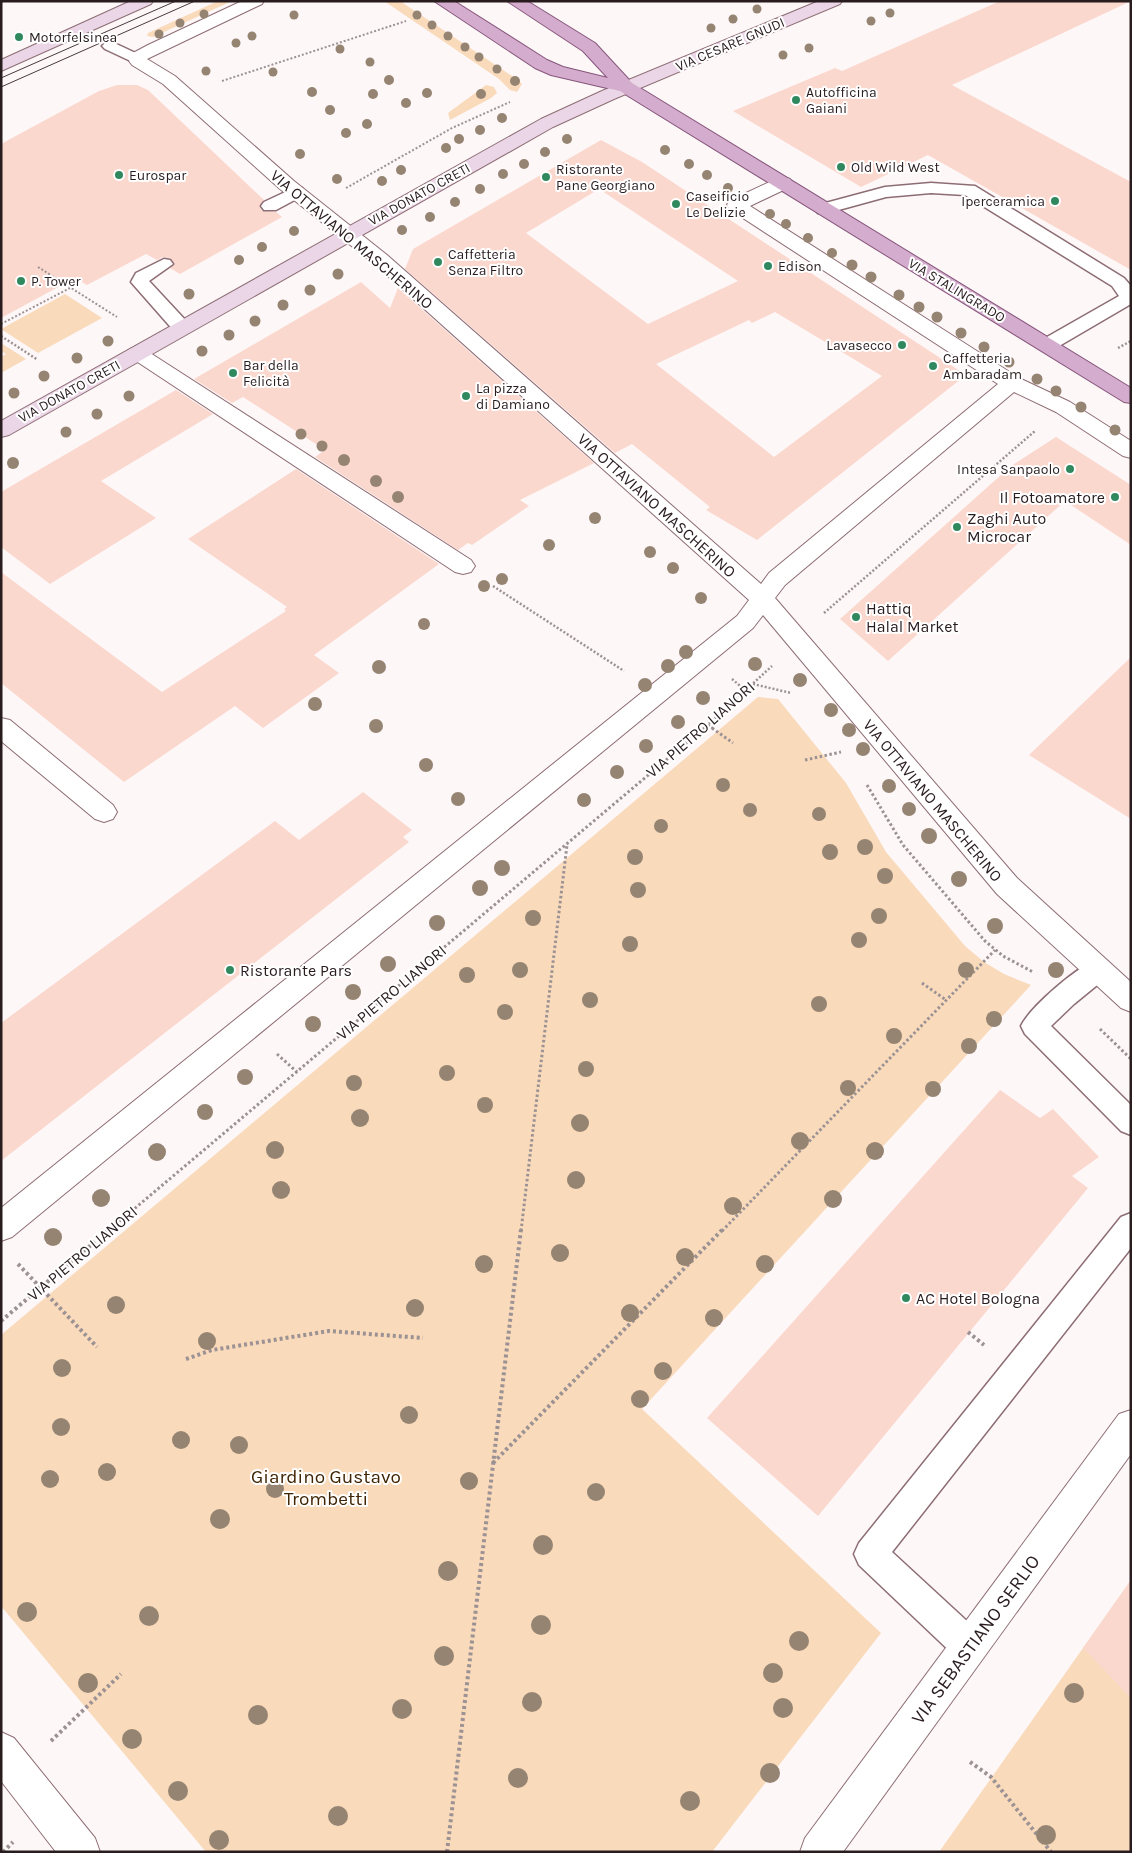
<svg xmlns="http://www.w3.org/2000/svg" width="1132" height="1853" font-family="Karla,sans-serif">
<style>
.green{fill:#f9dabb}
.building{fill:#fbd8ce;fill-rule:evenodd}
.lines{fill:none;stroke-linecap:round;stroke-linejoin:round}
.service-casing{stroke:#8d6d74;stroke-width:3}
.minor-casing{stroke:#8d6d74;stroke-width:2}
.tertiary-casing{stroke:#8d6d74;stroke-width:2}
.secondary-casing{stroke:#8d6d74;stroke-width:2}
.primary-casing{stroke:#86567b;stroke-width:2}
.path-far3{stroke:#9c9294;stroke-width:2;stroke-dasharray:2 2;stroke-linecap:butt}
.path-far2{stroke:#9c9294;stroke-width:2.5;stroke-dasharray:2 2;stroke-linecap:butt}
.path-far1{stroke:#9c9294;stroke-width:3;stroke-dasharray:2.5 2.5;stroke-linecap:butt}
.path{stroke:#9c9294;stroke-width:4;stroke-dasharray:3 3;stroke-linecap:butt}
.service{fill:#fff;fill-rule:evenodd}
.minor{fill:#fff;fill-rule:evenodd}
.tertiary{fill:#fff;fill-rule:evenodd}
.secondary{fill:#ead6e6;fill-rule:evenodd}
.primary{fill:#d4accd;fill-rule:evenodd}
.tram{stroke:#473a3d;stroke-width:1}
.tree{fill:#968472}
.poi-dot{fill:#30895e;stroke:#fff;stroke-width:2}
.labels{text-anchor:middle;stroke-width:4;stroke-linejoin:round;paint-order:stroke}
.far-poi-label{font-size:14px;fill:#291c1f;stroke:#fff;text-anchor:start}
.far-street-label{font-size:14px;fill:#291c1f;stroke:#fff}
.street-label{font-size:16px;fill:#291c1f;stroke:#fff}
.poi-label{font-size:16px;fill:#291c1f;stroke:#fff;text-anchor:start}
.near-park-label{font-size:19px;fill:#402504;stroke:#fff}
.near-street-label{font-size:19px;fill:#291c1f;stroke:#fff}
</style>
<rect width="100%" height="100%" fill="#fef7f8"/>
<path class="green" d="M218,1H232L153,37L147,36L148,33Z
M384,1H400L518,80L522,84L517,92L510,90L499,79Z
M486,85L494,87L497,93L491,98L450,120L448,113Z
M65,294L102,318L38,353L1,329Z
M1,343L26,359L1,373V357L6,354L1,351Z
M758,697L778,699L846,783L886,852L965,946L984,962L1004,974L1031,985L642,1409L881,1633L712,1852H206L1,1606V1335Z
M1131,1580V1852H939Z"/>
<path class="building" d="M1000,1H1131L952,85L1131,182V270L928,155L861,187L733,111L835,68L842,71Z
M117,85H137L148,90L264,200L259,206L262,211L276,212L282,217L180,274L170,268L175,264L170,258L163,257L157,260L146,254L87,285L75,278L1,318V144L99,91Z
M601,140L642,162L966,375L757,540L706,510L710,507L632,444L615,453L405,269L413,249ZM599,189L649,222L738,281L648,324L526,233ZM775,312L882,376L774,457L656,364L749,320L752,323Z
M361,282L390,308L398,288L594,463L520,500L529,506L472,545L468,543L458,550L315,457L325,450L243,397L232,403L194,379Z
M176,390L213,414L101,481L156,518L50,584L1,547V492Z
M1056,437L1131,485V545L1065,501L888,661L840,619L1011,466Z
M296,469L439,564L314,655L339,673L263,728L235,706L124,782L1,683V572L162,692L286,611L284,609L287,607L188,539Z
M1131,657V819L1029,755Z
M363,792L412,830L403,837L409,842L1,1161V1023L275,821L299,840Z
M1000,1090L1040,1118L1053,1109L1099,1157L1072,1176L1088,1188L818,1516L707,1418Z
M1131,1580V1698L1083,1648Z"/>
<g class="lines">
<g class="service-casing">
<path id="service" d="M110,41L142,56L145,59L142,62L137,64L105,49L102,46L105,43Z
M931,183L975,186L1124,278L1131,286V304L1054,349L1047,351L1040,349L1038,345L1040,341L1119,296L1112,286L965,195L931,193L886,197L824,214L818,213L815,209L818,205L885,187Z
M296,187L302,188L304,192L302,196L276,210H264L261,206L264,202Z
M164,259L170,260L173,264L149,281L189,324L191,328L189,332L182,334L175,332L131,282L136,273Z
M1098,959L1107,963L1111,970L1107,977L1074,1004L1051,1026L1131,1105V1135L1121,1131L1025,1034L1021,1026C1030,1007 1078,966 1098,959Z
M1131,1213V1248L892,1552L981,1634L985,1646L981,1658L969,1662L957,1658L859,1565L854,1554L859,1543L1121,1217Z"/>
</g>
<g class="minor-casing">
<path id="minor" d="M242,1H264L262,4L147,59L175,76L294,181L387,255L761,584L769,573L998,384L729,209L727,205L729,201L776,179L783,177L790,179L792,183L790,187L750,206L1019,378L1070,402L1131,441V458L1123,456L1056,412L1014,392L785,585L775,598L1017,878L1131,982V1012L1121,1008L997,894L763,615L753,628L12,1237L1,1241V1208L737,616L749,600L373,263L280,189L163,84L132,65L129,61L133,53L148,45Z
M137,347L144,349L471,560L475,566L471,572L463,574L455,572L130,357L127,353L130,349Z
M1,718L10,720L113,805L117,812L113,819L104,822L95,819L1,741Z
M1,1732L14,1738L95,1838L100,1852H56L1,1781Z"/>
</g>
<g class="tertiary-casing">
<path id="tertiary" d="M1131,1410V1454L843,1852H800L805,1838L1119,1414Z"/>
</g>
<g class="secondary-casing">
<path id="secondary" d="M131,1H153L151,4L1,71V60Z
M819,1H842L840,4L614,99L553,127L9,435L1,437V421L541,119L602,91Z"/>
</g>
<g class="primary-casing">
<path id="primary" d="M434,1H454L547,60L563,67L608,78L583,51L507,1H527L595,43L632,83L1131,388V403L1124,402L620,91L551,75L535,68Z"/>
</g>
<path class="path-far3" d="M1,2L4,1
M222,81L406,21
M346,188L452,128L510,102
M38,267L117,317
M1,324L70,288"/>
<path class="path-far2" d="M1,336L38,360
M1118,348L1131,341
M493,586L624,671
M824,613L1035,431
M732,679L745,690
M753,684L791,693
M708,725L714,729
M703,729L772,666"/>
<path class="path-far1" d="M712,728L733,743
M805,760L841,752
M867,785L903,845L985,941L1003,956L1033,972
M922,983L946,1000
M1100,1029L1131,1059
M277,1054L297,1072
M108,1231L704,728
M521,1231L567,845
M722,1231L995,950"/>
<path class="path" d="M18,1264L97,1347
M1,1321L110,1229
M968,1332L984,1345
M186,1359L212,1350L329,1331L423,1338
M493,1463L723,1229
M51,1741L121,1674
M970,1762L991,1777L1051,1852
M3,1852L13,1842
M447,1852L521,1229"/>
<use href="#service" class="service"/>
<use href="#minor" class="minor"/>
<use href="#tertiary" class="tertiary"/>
<use href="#secondary" class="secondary"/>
<use href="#primary" class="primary"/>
<path class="tram" d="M1,78L176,1
M1,87L195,1"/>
</g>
<g class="tree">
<circle cx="757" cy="9" r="4.5"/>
<circle cx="890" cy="13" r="4.5"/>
<circle cx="204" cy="14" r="4.5"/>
<circle cx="294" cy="15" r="4.5"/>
<circle cx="417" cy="15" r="4.5"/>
<circle cx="733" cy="19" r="4.5"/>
<circle cx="871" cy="21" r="4.5"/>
<circle cx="180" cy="23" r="4.5"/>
<circle cx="432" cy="25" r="4.5"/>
<circle cx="711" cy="28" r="4.5"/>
<circle cx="159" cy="34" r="4.5"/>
<circle cx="252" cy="36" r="4.5"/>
<circle cx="448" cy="36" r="4.5"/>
<circle cx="236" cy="43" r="4.5"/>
<circle cx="465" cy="47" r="4.5"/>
<circle cx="809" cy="48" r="4.5"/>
<circle cx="340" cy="49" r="4.5"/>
<circle cx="783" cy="55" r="4.5"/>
<circle cx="479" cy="57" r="4.5"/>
<circle cx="370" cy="62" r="4.5"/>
<circle cx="497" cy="69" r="4.5"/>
<circle cx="206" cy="71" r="4.5"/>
<circle cx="273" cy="72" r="4.5"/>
<circle cx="389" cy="80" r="5"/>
<circle cx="515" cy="81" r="5"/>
<circle cx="312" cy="92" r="5"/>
<circle cx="427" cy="93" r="5"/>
<circle cx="373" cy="94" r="5"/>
<circle cx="481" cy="94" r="5"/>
<circle cx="406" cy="103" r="5"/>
<circle cx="330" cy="110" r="5"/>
<circle cx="502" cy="118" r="5"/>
<circle cx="367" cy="124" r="5"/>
<circle cx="480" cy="130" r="5"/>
<circle cx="346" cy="133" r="5"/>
<circle cx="459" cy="139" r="5"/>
<circle cx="567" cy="139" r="5"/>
<circle cx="446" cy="148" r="5"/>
<circle cx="665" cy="150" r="5"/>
<circle cx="545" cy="152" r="5"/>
<circle cx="300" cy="154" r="5"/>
<circle cx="524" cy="164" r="5"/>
<circle cx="689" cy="164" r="5"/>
<circle cx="401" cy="170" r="5"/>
<circle cx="503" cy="174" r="5"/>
<circle cx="707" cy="175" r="5"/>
<circle cx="337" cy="179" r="5"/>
<circle cx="382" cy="181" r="5"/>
<circle cx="728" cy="188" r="5"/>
<circle cx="480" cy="189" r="5"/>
<circle cx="455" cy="202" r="5"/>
<circle cx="770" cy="214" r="5"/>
<circle cx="430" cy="217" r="5"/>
<circle cx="786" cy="224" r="5"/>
<circle cx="402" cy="230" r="5"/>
<circle cx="294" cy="231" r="5"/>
<circle cx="808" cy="238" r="5"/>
<circle cx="262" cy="247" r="5"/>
<circle cx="832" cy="253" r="5"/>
<circle cx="239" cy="260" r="5"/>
<circle cx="852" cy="265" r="5.5"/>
<circle cx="338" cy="274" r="5.5"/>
<circle cx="871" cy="277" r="5.5"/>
<circle cx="310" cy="290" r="5.5"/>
<circle cx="189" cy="294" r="5.5"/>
<circle cx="899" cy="295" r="5.5"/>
<circle cx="283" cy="305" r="5.5"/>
<circle cx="919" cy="307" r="5.5"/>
<circle cx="937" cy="317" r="5.5"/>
<circle cx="255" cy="321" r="5.5"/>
<circle cx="961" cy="333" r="5.5"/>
<circle cx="229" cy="335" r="5.5"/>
<circle cx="108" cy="341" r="5.5"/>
<circle cx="984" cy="347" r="5.5"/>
<circle cx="202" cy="351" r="5.5"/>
<circle cx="77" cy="358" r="5.5"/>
<circle cx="1009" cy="362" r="5.5"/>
<circle cx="44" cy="376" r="5.5"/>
<circle cx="1037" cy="379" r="5.5"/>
<circle cx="1056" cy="391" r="5.5"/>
<circle cx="14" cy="393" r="5.5"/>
<circle cx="129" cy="396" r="5.5"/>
<circle cx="1081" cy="407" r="5.5"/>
<circle cx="97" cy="414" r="5.5"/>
<circle cx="1115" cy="430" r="5.5"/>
<circle cx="66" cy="432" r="5.5"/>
<circle cx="301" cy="434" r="5.5"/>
<circle cx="322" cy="446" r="5.5"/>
<circle cx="344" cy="460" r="6"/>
<circle cx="13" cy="463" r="6"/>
<circle cx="376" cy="481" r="6"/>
<circle cx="398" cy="497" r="6"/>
<circle cx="595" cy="518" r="6"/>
<circle cx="549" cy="545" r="6"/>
<circle cx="650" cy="552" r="6"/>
<circle cx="673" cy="568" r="6"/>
<circle cx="502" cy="579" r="6"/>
<circle cx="484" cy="586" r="6"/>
<circle cx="701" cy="598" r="6"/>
<circle cx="424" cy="624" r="6"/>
<circle cx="686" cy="652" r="7"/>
<circle cx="755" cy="664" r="7"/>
<circle cx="668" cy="666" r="7"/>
<circle cx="379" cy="667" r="7"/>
<circle cx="800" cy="680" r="7"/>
<circle cx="645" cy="685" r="7"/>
<circle cx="703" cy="698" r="7"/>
<circle cx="315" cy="704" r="7"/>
<circle cx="831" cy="710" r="7"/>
<circle cx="678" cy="722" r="7"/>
<circle cx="376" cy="726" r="7"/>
<circle cx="849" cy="730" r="7"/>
<circle cx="646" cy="746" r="7"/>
<circle cx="863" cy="749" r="7"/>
<circle cx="426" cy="765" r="7"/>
<circle cx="617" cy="772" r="7"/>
<circle cx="723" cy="785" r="7"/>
<circle cx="889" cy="786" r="7"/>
<circle cx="458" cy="799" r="7"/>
<circle cx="584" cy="800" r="7"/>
<circle cx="909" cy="809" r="7"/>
<circle cx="750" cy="810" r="7"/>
<circle cx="819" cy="814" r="7"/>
<circle cx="661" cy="826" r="7"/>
<circle cx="929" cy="836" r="8"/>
<circle cx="865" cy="847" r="8"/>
<circle cx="830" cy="852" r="8"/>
<circle cx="635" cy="857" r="8"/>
<circle cx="502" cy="868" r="8"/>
<circle cx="885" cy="876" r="8"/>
<circle cx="959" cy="879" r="8"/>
<circle cx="480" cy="888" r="8"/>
<circle cx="638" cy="890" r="8"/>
<circle cx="879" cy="916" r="8"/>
<circle cx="533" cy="918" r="8"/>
<circle cx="437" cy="923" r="8"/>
<circle cx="995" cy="926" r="8"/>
<circle cx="859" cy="940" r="8"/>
<circle cx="630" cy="944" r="8"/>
<circle cx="388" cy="964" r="8"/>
<circle cx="520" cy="970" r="8"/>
<circle cx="966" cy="970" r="8"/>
<circle cx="1056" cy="970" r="8"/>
<circle cx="467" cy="975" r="8"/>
<circle cx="353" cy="992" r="8"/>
<circle cx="590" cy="1000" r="8"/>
<circle cx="819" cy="1004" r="8"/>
<circle cx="505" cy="1012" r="8"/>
<circle cx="994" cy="1019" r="8"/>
<circle cx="313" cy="1024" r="8"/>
<circle cx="894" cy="1036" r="8"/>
<circle cx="969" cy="1046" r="8"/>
<circle cx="586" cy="1069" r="8"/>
<circle cx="447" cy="1073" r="8"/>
<circle cx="245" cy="1077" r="8"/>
<circle cx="354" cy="1083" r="8"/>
<circle cx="848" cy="1088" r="8"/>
<circle cx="933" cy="1089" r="8"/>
<circle cx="485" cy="1105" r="8"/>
<circle cx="205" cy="1112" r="8"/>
<circle cx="360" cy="1118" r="9"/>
<circle cx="580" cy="1123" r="9"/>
<circle cx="800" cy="1141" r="9"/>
<circle cx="275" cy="1150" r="9"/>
<circle cx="875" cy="1151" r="9"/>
<circle cx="157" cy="1152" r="9"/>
<circle cx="576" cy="1180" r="9"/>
<circle cx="281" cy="1190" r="9"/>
<circle cx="101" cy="1198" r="9"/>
<circle cx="833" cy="1199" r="9"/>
<circle cx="733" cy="1206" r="9"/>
<circle cx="53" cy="1237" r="9"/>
<circle cx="560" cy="1253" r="9"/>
<circle cx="685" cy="1257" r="9"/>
<circle cx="484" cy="1264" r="9"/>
<circle cx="765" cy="1264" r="9"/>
<circle cx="116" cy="1305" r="9"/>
<circle cx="415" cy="1308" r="9"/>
<circle cx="630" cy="1313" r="9"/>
<circle cx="714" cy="1318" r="9"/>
<circle cx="207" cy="1341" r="9"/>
<circle cx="62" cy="1368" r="9"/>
<circle cx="663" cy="1371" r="9"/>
<circle cx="640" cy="1399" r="9"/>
<circle cx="409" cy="1415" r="9"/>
<circle cx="61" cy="1427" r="9"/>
<circle cx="181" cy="1440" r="9"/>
<circle cx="239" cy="1445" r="9"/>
<circle cx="107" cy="1472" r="9"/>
<circle cx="50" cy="1479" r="9"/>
<circle cx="469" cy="1481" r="9"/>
<circle cx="275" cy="1489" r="9"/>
<circle cx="596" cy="1492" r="9"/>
<circle cx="220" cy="1519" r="10"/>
<circle cx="543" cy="1545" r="10"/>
<circle cx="448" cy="1571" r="10"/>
<circle cx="27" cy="1612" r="10"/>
<circle cx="149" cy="1616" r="10"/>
<circle cx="541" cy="1625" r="10"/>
<circle cx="799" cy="1641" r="10"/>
<circle cx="444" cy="1656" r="10"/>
<circle cx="773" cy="1673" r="10"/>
<circle cx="88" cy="1683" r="10"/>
<circle cx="1074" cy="1693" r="10"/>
<circle cx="532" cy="1702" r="10"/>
<circle cx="783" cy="1708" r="10"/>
<circle cx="402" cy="1709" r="10"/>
<circle cx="258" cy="1715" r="10"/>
<circle cx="132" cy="1739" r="10"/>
<circle cx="770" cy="1773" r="10"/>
<circle cx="518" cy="1778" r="10"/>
<circle cx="178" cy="1791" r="10"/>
<circle cx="690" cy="1801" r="10"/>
<circle cx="338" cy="1816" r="10"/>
<circle cx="1046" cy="1835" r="10"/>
<circle cx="219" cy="1840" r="10"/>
</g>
<g class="poi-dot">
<circle cx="19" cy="37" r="5"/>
<circle cx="796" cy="100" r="5"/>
<circle cx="841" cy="167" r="5"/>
<circle cx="119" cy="175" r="5"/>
<circle cx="546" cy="177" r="5"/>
<circle cx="1055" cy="201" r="5"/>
<circle cx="676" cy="204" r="5"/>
<circle cx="438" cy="262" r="5"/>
<circle cx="768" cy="266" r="5"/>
<circle cx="21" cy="281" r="5"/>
<circle cx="902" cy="345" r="5"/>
<circle cx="933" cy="366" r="5"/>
<circle cx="233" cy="373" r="5"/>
<circle cx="466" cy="396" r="5"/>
<circle cx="1070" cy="469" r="5"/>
<circle cx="1115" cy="497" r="5"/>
<circle cx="957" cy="527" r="5"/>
<circle cx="856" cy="617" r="5"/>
<circle cx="230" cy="970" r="5"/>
<circle cx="906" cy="1298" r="5"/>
</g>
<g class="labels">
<g class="far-poi-label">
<text x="29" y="42">Motorfelsinea</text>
<text x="806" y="97">Autofficina<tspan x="806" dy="16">Gaiani</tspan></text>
<text x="851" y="172">Old Wild West</text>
<text x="556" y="174">Ristorante<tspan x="556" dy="16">Pane Georgiano</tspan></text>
<text x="129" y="180">Eurospar</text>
<text x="686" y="201">Caseificio<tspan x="686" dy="16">Le Delizie</tspan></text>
<text x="1045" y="206" text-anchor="end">Iperceramica</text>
<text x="448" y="259">Caffetteria<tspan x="448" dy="16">Senza Filtro</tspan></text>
<text x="778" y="271">Edison</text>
<text x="31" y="286">P. Tower</text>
<text x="892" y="350" text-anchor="end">Lavasecco</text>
<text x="943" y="363">Caffetteria<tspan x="943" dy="16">Ambaradam</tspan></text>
<text x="243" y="370">Bar della<tspan x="243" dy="16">Felicità</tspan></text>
<text x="476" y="393">La pizza<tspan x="476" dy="16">di Damiano</tspan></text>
<text x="1060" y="474" text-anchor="end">Intesa Sanpaolo</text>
</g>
<g class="far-street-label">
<text transform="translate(730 44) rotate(-23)" y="5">VIA CESARE GNUDI</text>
<text transform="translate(419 194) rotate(-29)" y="5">VIA DONATO CRETI</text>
<text transform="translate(957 290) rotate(31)" y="5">VIA STALINGRADO</text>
<text transform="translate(69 391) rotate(-29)" y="5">VIA DONATO CRETI</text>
</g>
<g class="street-label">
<text transform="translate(352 239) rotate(40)" y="6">VIA OTTAVIANO MASCHERINO</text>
<text transform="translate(657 505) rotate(42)" y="6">VIA OTTAVIANO MASCHERINO</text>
<text transform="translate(700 729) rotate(-41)" y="6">VIA PIETRO LIANORI</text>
<text transform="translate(933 800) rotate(50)" y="6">VIA OTTAVIANO MASCHERINO</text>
<text transform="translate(391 992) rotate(-40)" y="6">VIA PIETRO LIANORI</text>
<text transform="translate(82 1253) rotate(-40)" y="6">VIA PIETRO LIANORI</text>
</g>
<g class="poi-label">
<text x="1105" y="503" text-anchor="end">Il Fotoamatore</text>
<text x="967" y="524">Zaghi Auto<tspan x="967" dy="18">Microcar</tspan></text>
<text x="866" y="614">Hattiq<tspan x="866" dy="18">Halal Market</tspan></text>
<text x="240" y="976">Ristorante Pars</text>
<text x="916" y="1304">AC Hotel Bologna</text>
</g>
<g class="near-park-label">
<text x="326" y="1483">Giardino Gustavo<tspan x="326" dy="22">Trombetti</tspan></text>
</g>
<g class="near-street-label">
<text transform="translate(975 1639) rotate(-54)" y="7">VIA SEBASTIANO SERLIO</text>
</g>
</g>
<rect width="1132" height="1853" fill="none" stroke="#291c1f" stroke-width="5"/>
</svg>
